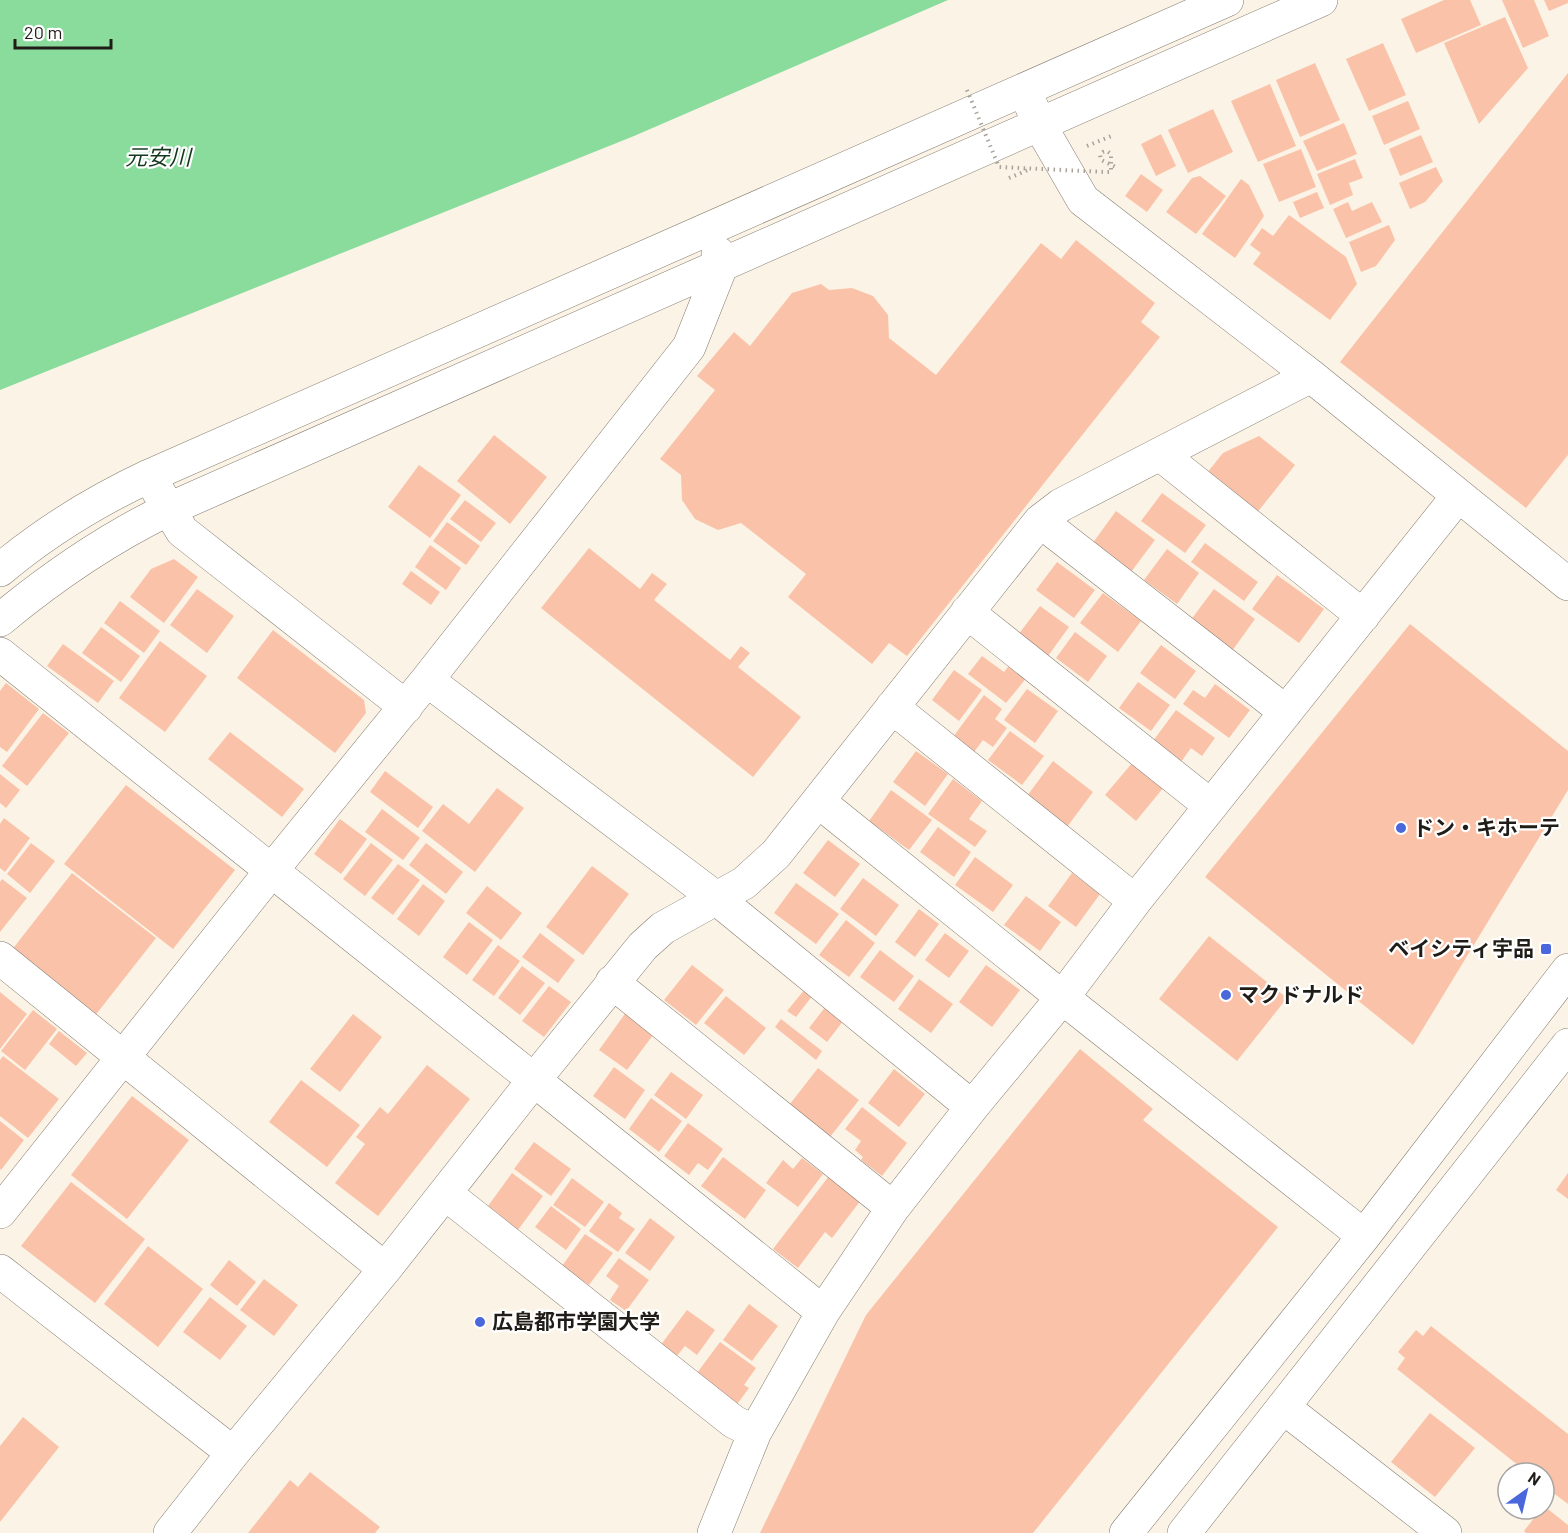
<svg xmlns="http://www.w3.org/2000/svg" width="1568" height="1533" font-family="Barlow,'Noto Sans JP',sans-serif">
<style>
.water{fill:#89dc9b}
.building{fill:#fac3a9}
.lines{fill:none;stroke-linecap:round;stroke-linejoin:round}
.minor-casing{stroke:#847c70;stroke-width:34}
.path{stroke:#a9a399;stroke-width:4;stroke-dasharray:1.5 4.5;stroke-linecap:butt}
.minor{stroke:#fff;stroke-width:33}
.path-bridge{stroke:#a9a399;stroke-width:4;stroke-dasharray:1.5 4.5;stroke-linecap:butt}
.poi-dot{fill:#4a68dc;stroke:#fff;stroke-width:2}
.labels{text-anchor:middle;stroke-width:4.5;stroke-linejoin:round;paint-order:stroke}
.poi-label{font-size:21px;font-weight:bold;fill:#201d18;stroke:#fff;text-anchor:start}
.water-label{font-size:22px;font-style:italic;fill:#15371d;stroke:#fff}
</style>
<rect width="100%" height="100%" fill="#fbf3e5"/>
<path class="water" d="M0,0H948L634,136L0,390Z"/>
<path class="building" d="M1444,0H1470L1481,25L1416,53L1401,19Z
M1502,0H1534L1549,36L1523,48Z
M1544,0H1568V3L1549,11Z
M1505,17L1528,68L1479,124L1444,43Z
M1383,43L1406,95L1369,111L1346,59Z
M1315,63L1340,120L1300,137L1276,80Z
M1568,73V455L1526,508L1340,362Z
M1270,84L1296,146L1258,162L1231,101Z
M1408,101L1420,129L1384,145L1372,116Z
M1213,109L1233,152L1188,173L1168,130Z
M1344,123L1357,154L1317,171L1303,141Z
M1161,134L1176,166L1156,176L1141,144Z
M1421,135L1433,162L1400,176L1389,149Z
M1301,149L1316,187L1279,202L1263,164Z
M1355,159L1363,178L1349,183L1353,195L1330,205L1317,174Z
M1436,167L1443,181L1425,202L1410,209L1399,183Z
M1141,174L1163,190L1147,212L1125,196Z
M1200,176L1226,196L1196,234L1166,212L1192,178Z
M1241,179L1249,185L1264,216L1235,258L1202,234Z
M1317,192L1324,208L1300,218L1293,202Z
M1348,202L1352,211L1372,202L1382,222L1346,238L1333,209Z
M1289,215L1346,257L1357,284L1330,320L1253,264L1261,253L1250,245L1262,228L1273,236Z
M1389,225L1395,240L1376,266L1361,272L1349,242Z
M1076,240L1155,303L1141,322L1160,337L907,656L889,643L872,664L788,597L806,574L741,523L718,530L695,519L682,500L681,475L660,459L715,390L697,376L734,332L750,346L792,293L821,284L829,290L852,288L873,296L888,315L889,338L936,375L1041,243L1061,259Z
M494,435L547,477L510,524L457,481Z
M1259,436L1295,465L1256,514L1206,474L1223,453Z
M419,465L461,495L430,538L388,507Z
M1162,493L1206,525L1185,553L1141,521Z
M465,500L496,523L481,542L450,519Z
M1116,511L1155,540L1131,572L1092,544Z
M447,522L480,546L466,565L433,541Z
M1205,543L1258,582L1244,601L1191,562Z
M430,545L461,568L446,590L415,567Z
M589,548L640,589L652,573L667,584L654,600L730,660L741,646L750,653L738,667L801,717L753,777L541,608Z
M1167,549L1199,573L1177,604L1144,580Z
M174,559L198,577L164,623L130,597L151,569Z
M1057,562L1095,590L1074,618L1036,590Z
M411,571L440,592L431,605L402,584Z
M1277,575L1324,609L1299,643L1252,609Z
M197,589L234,616L207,653L170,625Z
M1214,589L1255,619L1232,651L1190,621Z
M1103,593L1141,621L1118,652L1080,623Z
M120,601L160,631L144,653L104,623Z
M1040,606L1069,627L1048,656L1018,635Z
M1410,624L1568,751V790L1413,1045L1205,877Z
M101,627L140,656L121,682L82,653Z
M273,630L364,700L366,713L335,753L237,678Z
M1075,632L1107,656L1088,682L1056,658Z
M160,641L207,676L165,732L119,698Z
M63,644L114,681L98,703L47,666Z
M1161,645L1196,671L1175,699L1140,673Z
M982,656L1004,672L1011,663L1028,676L1006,703L968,674Z
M954,670L982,690L959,721L932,700Z
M1138,682L1170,705L1151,731L1119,708Z
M6,683L39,709L7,752L0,747V691Z
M1215,684L1250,710L1229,738L1183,704L1193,690L1205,698Z
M1027,689L1058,711L1035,743L1004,720Z
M984,695L1002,709L995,719L1007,728L993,747L983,740L974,752L953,737Z
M1176,710L1215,738L1202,756L1191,748L1181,762L1153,741Z
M43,713L69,733L27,786L2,766Z
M1010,731L1044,756L1022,785L988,760Z
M230,732L304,789L282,817L208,759Z
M916,751L948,774L925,806L893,782Z
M1053,761L1093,792L1067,827L1027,796Z
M1133,762L1164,787L1136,821L1105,795Z
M385,771L433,807L418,828L370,792Z
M0,774L20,790L6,808L0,803Z
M953,779L982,801L969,819L987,831L975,847L928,814Z
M126,785L235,870L173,949L64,864Z
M497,788L524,808L475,872L422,831L443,804L469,824Z
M891,790L932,820L909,850L869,821Z
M382,809L420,838L403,860L365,832Z
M4,818L30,838L5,872L0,868V824Z
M340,819L367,839L341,874L314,854Z
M938,827L971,852L954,877L920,852Z
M828,840L860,864L835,897L803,873Z
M31,843L55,861L30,893L7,874Z
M371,843L393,860L365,896L343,879Z
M426,843L463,872L446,894L409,865Z
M975,857L1013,885L993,912L955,885Z
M398,864L420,880L393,915L371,898Z
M592,866L629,894L583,955L546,927Z
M72,873L156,938L94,1017L11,951Z
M1072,873L1100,894L1076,927L1048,906Z
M863,878L899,905L876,936L840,909Z
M2,879L27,898L0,932V882Z
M796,883L839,914L816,944L774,913Z
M423,884L445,901L419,936L397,919Z
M487,886L522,913L501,940L466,913Z
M1026,896L1061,922L1040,951L1004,925Z
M919,909L939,924L915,957L895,942Z
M846,920L875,943L849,977L819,955Z
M469,922L493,940L467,975L443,957Z
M540,933L575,960L558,983L522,957Z
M945,933L969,951L949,978L925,960Z
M1209,936L1287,998L1237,1061L1159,999Z
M498,945L520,961L494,996L472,980Z
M880,950L914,976L894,1002L860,977Z
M692,965L724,990L696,1025L664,1000Z
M986,965L1020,990L992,1027L959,1002Z
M522,966L545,983L520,1015L498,998Z
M919,979L953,1004L931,1033L898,1009Z
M549,986L571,1002L544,1037L522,1021Z
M805,989L813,995L796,1017L787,1011Z
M0,992L27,1014L0,1049Z
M726,996L766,1028L744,1055L704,1023Z
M826,1006L844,1020L827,1042L809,1028Z
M33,1010L57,1029L25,1070L1,1051Z
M627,1011L656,1031L627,1070L599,1050Z
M353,1014L382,1037L340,1092L310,1069Z
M781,1019L822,1051L816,1060L775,1027Z
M59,1031L87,1053L76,1066L49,1044Z
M1080,1049L1153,1109L1143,1120L1278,1227L1033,1533H760L866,1315Z
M3,1056L59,1099L28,1138L0,1116V1060Z
M427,1065L470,1099L378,1216L335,1183L365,1144L356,1137L380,1107L388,1114Z
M614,1067L645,1090L625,1119L593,1096Z
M818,1068L859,1100L830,1137L790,1104Z
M894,1069L925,1094L899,1127L868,1103Z
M671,1072L703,1095L686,1119L654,1095Z
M301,1080L360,1125L327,1167L269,1122Z
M132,1096L189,1140L127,1219L71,1175Z
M651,1098L682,1121L659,1152L629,1129Z
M862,1107L907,1143L882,1176L861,1160L863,1157L855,1150L861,1141L845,1129Z
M0,1121L24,1140L1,1170L0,1169Z
M688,1123L723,1149L708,1170L698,1163L689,1175L664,1156Z
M534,1142L571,1169L551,1196L514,1169Z
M723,1157L766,1190L745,1219L701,1186Z
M802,1158L823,1174L798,1207L766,1183L783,1160L793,1169Z
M512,1173L543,1196L515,1234L495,1219L499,1214L488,1206Z
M1568,1173V1199L1556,1190Z
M829,1176L861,1200L832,1238L825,1232L798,1268L773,1249Z
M572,1178L604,1202L585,1227L553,1205Z
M71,1182L145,1239L95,1303L21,1246Z
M609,1203L622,1213L619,1218L635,1229L618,1252L589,1231Z
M551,1206L581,1229L566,1250L535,1227Z
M650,1218L675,1237L650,1271L625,1253Z
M585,1234L613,1253L589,1285L562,1266Z
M148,1246L203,1289L158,1347L104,1304Z
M619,1258L649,1280L626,1311L610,1300L619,1286L606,1276Z
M229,1260L256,1282L237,1306L210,1285Z
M264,1279L298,1305L274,1336L240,1310Z
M210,1297L247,1326L220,1360L183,1332Z
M749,1304L778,1326L752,1361L723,1340Z
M687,1310L715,1330L697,1355L685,1346L676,1357L660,1346Z
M1431,1326L1568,1434V1504L1544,1486V1473H1528L1397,1369L1405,1358L1398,1352L1416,1330L1423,1336Z
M720,1342L756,1368L744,1385L749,1388L735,1407L694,1377Z
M1430,1413L1475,1448L1435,1497L1391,1462Z
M23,1417L59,1447L0,1522V1446Z
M310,1472L380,1527L375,1533H248L290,1480L298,1487Z
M1544,1506L1568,1525V1533H1526L1524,1531L1541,1509H1544Z"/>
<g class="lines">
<g class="minor-casing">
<path id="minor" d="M1031,105L1039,124L1083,200L1311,376L1568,584
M1160,454L1363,616
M158,491L182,531L406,707
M1040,521L1286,712
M0,570C45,532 96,501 149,476L1227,0
M967,612L1211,806
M0,620C53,576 107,539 169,509L1321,0
M0,654L534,1080L385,1269L233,1453L170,1533
M427,680L716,898L972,1107
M892,707L1135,901
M818,801L1083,1014L1364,1236
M0,958L385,1269
M612,982L893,1208
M446,1194L734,1422L755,1432
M0,1212L272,870L427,680L689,347L722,264L718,253
M0,1271L233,1453
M823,1312L534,1080L643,946L663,928L744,883L776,854L1040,521L1061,505L1311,376
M1283,1407L1445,1533
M714,1533L755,1432L823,1312L893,1208L972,1107L1062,998L1135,901L1458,496
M1126,1533L1364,1236L1568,970
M1184,1533L1568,1045"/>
</g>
<path class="path" d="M1087,146L1114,135
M1111,158V154L1107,151L1103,152L1100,155L1101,160L1116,167
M1009,178L1028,170"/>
<use href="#minor" class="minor"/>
<path class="path-bridge" d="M967,90L999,167L1105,172H1111V158"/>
</g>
<g class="poi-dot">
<circle cx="1401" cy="828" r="6"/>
<rect x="1540" y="943" width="12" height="12" rx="3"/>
<circle cx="1226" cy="995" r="6"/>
<circle cx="480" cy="1322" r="6"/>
</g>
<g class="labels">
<g class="poi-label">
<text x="1413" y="835">ドン・キホーテ</text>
<text x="1534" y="956" text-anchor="end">ベイシティ宇品</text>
<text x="1238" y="1002">マクドナルド</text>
<text x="492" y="1329">広島都市学園大学</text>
</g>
<g class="water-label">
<text x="158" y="165">元安川</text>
</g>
</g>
<g transform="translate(1526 1491) rotate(34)"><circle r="28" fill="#ffffff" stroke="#a6a5a3" stroke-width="1.5"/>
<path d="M0-4.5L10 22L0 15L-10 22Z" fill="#4a68dc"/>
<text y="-9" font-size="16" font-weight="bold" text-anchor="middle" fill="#201d18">N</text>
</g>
<path d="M15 39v9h96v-9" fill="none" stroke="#201d18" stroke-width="3"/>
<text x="24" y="39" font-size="18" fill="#201d18" stroke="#ffffff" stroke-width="4.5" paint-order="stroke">20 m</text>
</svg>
